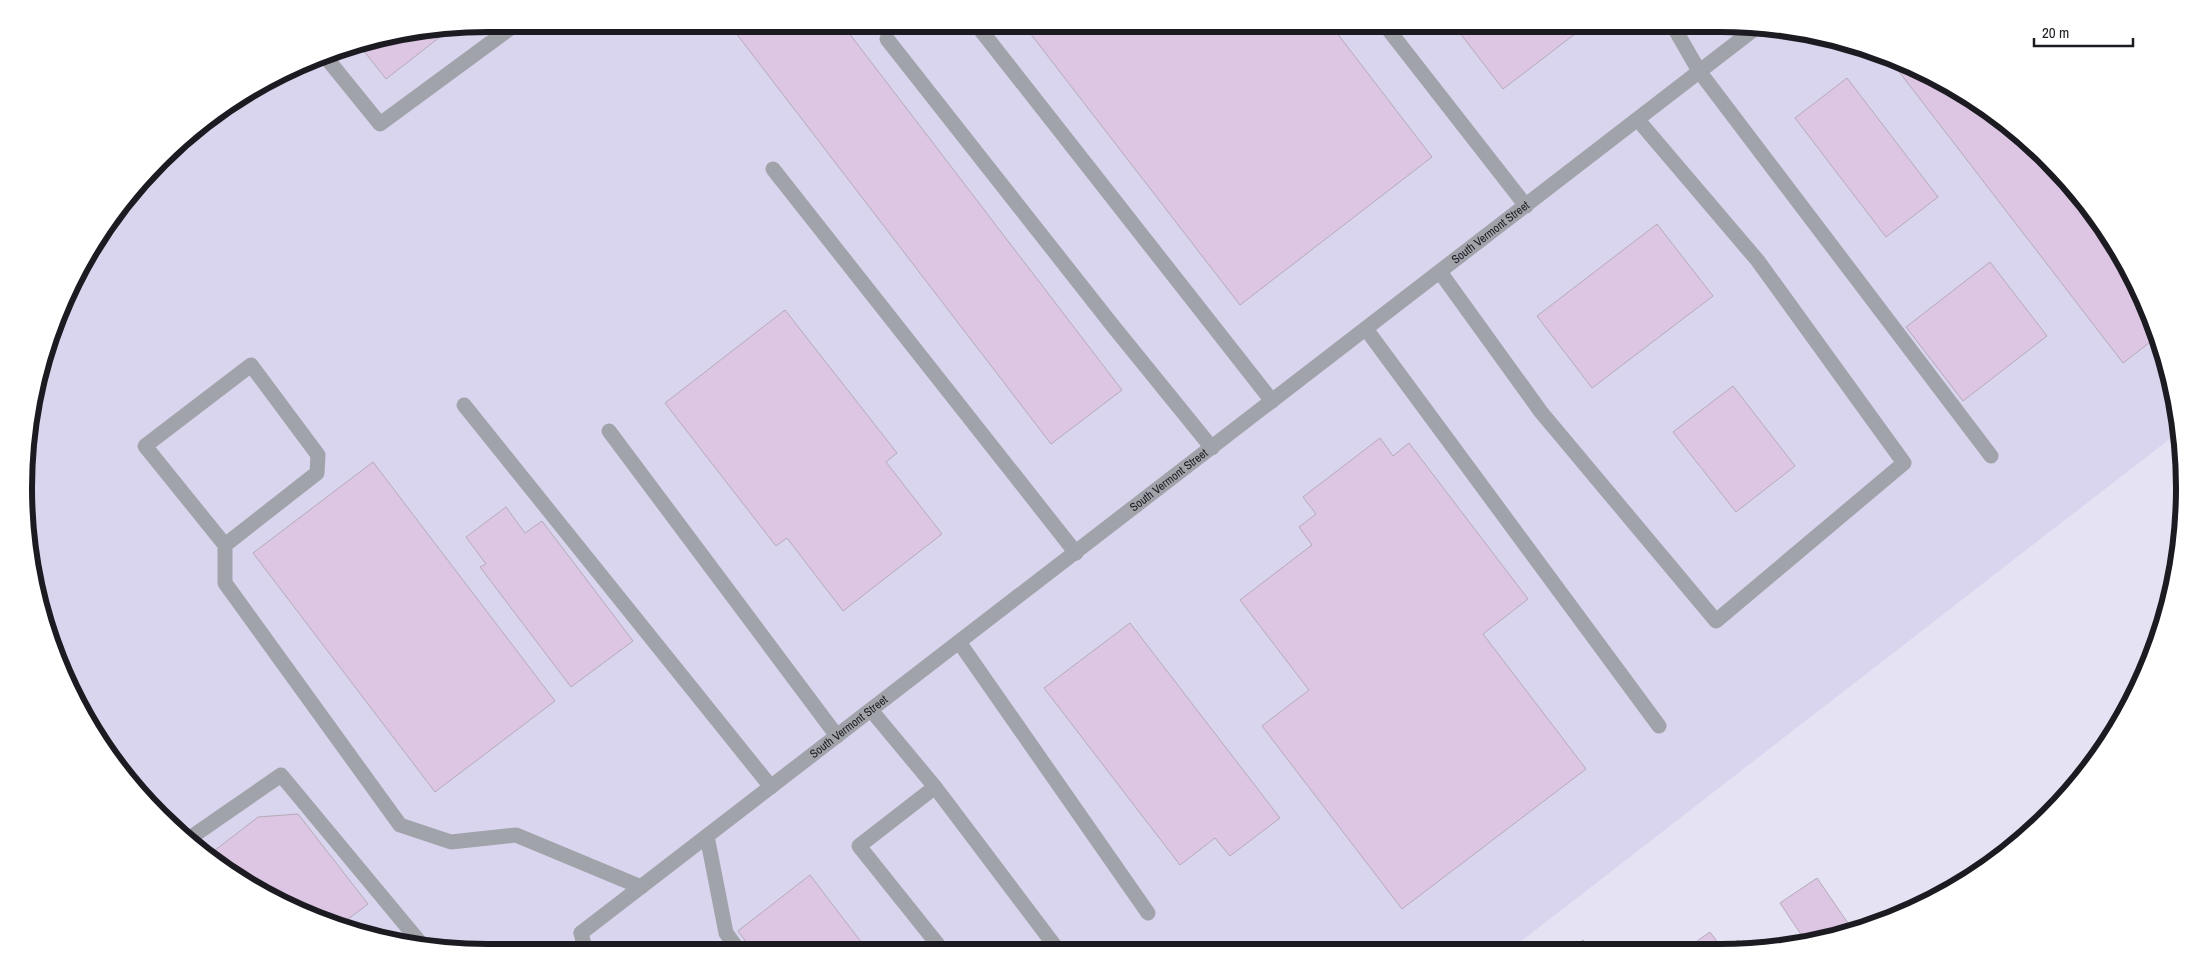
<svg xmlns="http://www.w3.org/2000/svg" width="2209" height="976" font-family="'Archivo Narrow',sans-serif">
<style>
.built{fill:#d9d5ee}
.building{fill:#ddc6e3;stroke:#b5aab8}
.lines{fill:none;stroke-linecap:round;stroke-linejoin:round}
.service{stroke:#a1a3aa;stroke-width:15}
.minor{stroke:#a1a3aa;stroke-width:15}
.labels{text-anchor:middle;stroke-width:5;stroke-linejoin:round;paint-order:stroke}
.street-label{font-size:12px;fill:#1c1b21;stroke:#fff}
.rim{fill:none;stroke:#1c1b21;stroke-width:6}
</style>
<rect width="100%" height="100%" fill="#e5e2f3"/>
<path class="built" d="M488,24H1721L1811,33L1898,59L1979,102L2049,160L2107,230L2150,310L2176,397L2180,431L1511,949L488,952L397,943L311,917L182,837L86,720L48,637L28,549L33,398L86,256L182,139L256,86L339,48Z"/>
<path class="building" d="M729,24H842L1122,390L1051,444Z
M1023,24H1330L1432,157L1240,305Z
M1453,24H1588L1503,89Z
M449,30L386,79L359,45Z
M1887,56L1898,59L1979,102L2049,160L2107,230L2150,310L2158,336L2123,363Z
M1847,78L1938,197L1886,237L1795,118Z
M1657,224L1713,296L1592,388L1537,316Z
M1990,262L2047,336L1963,401L1906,327Z
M785,310L897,453L886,462L942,534L843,611L787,538L776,546L665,403Z
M1733,386L1795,466L1736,512L1673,432Z
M1380,438L1393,456L1409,443L1528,599L1483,634L1586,769L1402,909L1262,726L1309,690L1240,600L1312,545L1299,527L1316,514L1303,497Z
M373,462L555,701L435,792L253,553Z
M506,507L525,533L542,521L633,641L571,687L480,567L486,564L466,537Z
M1130,623L1280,818L1230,856L1215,838L1180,865L1044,688Z
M298,814L368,904L339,926L311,917L210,854L258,817Z
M810,875L868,951H753L738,931Z
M1817,878L1852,929L1806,942L1780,903Z
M1710,932L1722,948L1687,949V948Z
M1583,940L1590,949H1572Z
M1738,940L1744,948H1726Z"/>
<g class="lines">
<path class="service" d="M976,24L1272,401
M1384,24L1526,206
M1672,24L1699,71L1991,456
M887,39L1113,326L1212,448
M324,55L380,124L516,24
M773,169L1076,553
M1440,272L1541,412L1716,621L1904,463L1758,261L1638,120
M1366,329L1659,726
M464,405L771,787
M609,431L837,736
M225,545L145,446L251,365L318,455L317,473L225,545V583L400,825L451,842L516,835L641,887
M959,642L1148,913
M871,710L935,787L1058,950
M935,787L859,846L943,951
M707,836L726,933L739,951
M187,840L281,775L423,946
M581,933L586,952
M1098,950H1099"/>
<path class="minor" id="s1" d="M581,933L1757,27"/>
</g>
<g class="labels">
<g class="street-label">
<text dy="4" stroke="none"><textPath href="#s1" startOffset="1148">South Vermont Street</textPath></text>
<text dy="4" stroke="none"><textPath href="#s1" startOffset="742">South Vermont Street</textPath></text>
<text dy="4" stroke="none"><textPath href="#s1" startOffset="338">South Vermont Street</textPath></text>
</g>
</g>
<path d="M0 0H2209V976H0ZM488 32H1720A456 456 0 0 1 2176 488V488A456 456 0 0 1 1720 944H488A456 456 0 0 1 32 488V488A456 456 0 0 1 488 32Z" fill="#fff" fill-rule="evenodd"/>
<path class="rim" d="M488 32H1720A456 456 0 0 1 2176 488V488A456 456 0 0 1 1720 944H488A456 456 0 0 1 32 488V488A456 456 0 0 1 488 32Z"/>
<path d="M2034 38v8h99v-8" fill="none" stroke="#1c1b21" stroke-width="2.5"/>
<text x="2042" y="38" font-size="15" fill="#1c1b21" stroke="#ffffff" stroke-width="4" paint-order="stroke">20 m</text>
</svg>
